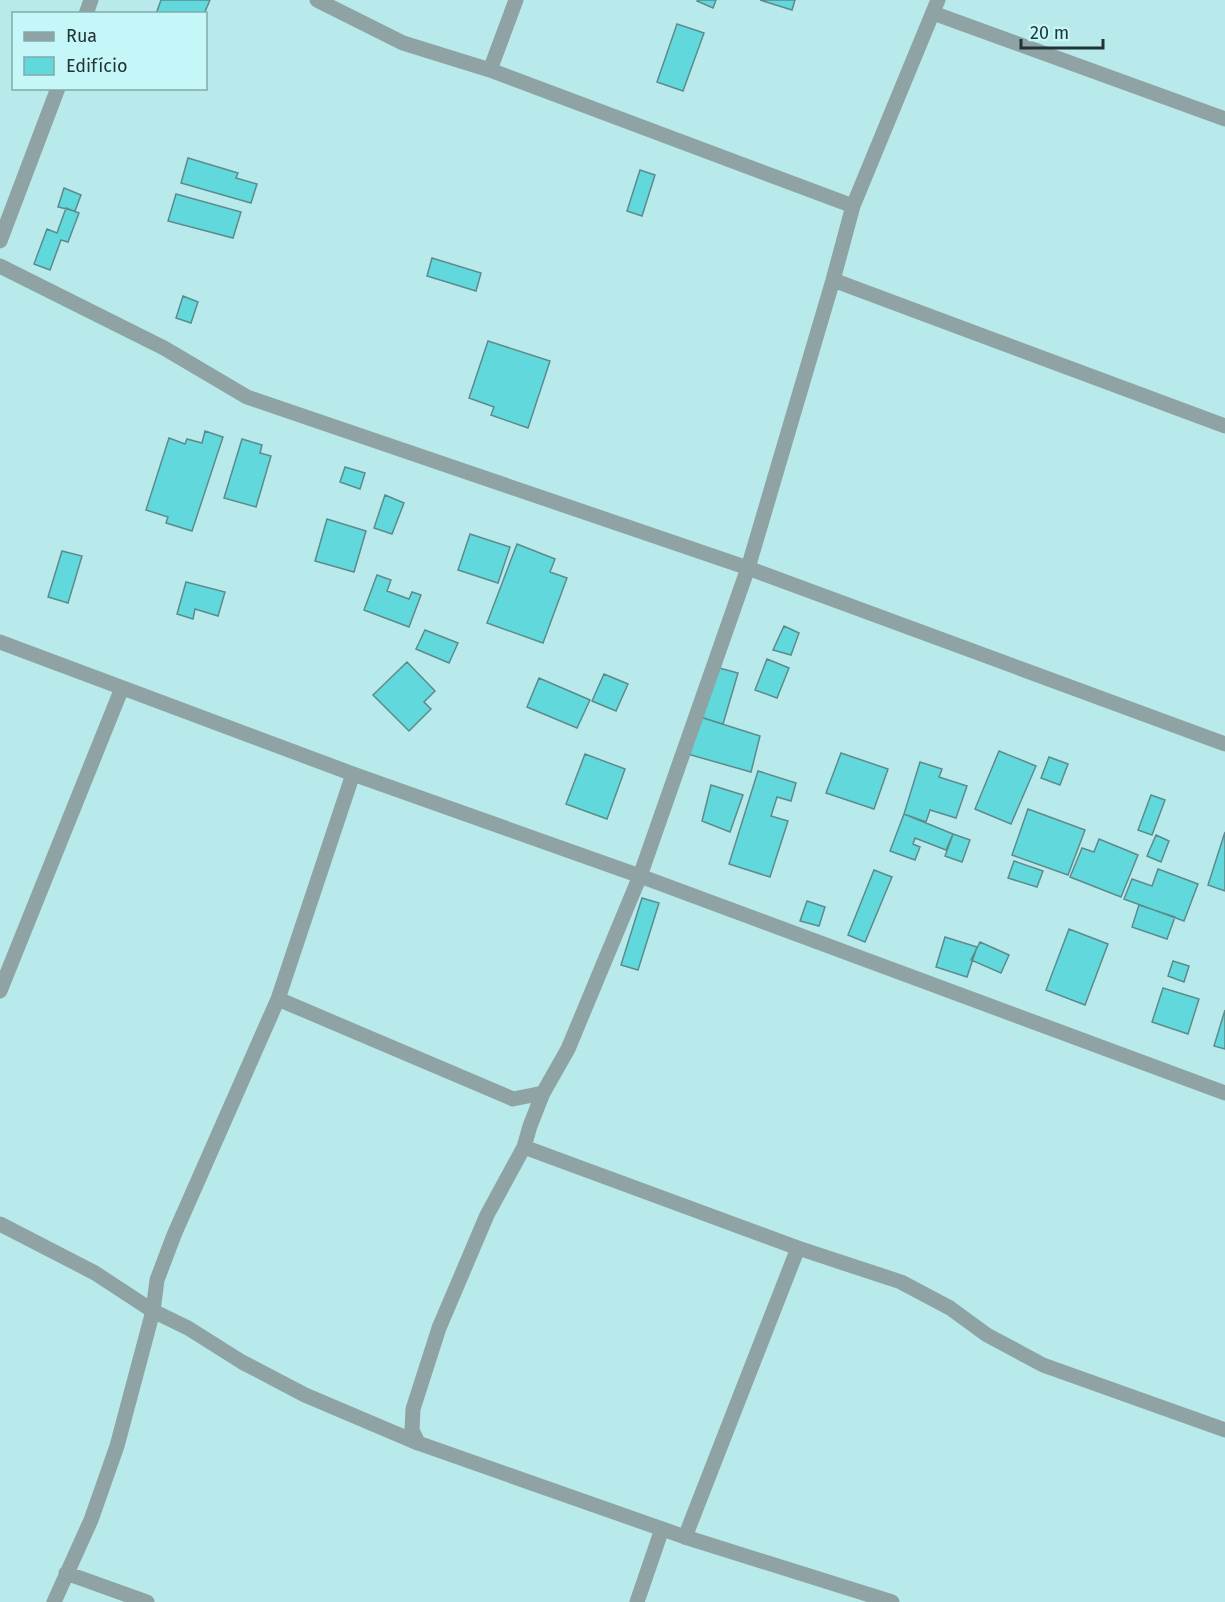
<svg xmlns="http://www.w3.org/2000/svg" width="1225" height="1602" font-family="'Fira Sans',sans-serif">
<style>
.building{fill:#61d8dc;stroke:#5d8b8c;stroke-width:1.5}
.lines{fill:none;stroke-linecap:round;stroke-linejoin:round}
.minor{stroke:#8fa3a4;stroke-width:15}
.tertiary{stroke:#8fa3a4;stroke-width:15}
</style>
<rect width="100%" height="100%" fill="#b9eaeb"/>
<path class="building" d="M161,0H210L204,14H156Z
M698,0H716L713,8L697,1Z
M760,0H795L792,10Z
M677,24L704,33L683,91L657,82Z
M188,158L238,173L236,178L257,184L251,203L181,183Z
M640,170L655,175L642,216L627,211Z
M64,188L81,195L75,211L58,207Z
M176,194L241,212L233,238L168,221Z
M66,208L79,213L68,242L61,240L50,270L34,264L47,229L57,233Z
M432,258L481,273L476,291L427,276Z
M183,296L198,302L191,323L176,318Z
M488,341L550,361L528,428L491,415L494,407L469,398Z
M205,431L223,437L192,531L166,523L168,517L146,510L169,438L185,444L187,439L202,443Z
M242,439L262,445L260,453L271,456L256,507L224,498Z
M345,467L365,473L360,489L340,482Z
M385,495L404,503L392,534L374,528Z
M327,519L366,531L354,572L315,561Z
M470,534L510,547L498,583L458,570Z
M517,544L555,559L550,572L567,578L543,643L487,623Z
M62,551L82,556L68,603L48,597Z
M377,575L391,580L387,591L409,599L412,592L421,595L409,627L364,610Z
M186,582L225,592L218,616L195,609L193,619L177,614Z
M784,626L799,633L791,655L773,650Z
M425,630L458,643L449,663L416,649Z
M767,659L789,668L777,698L755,690Z
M407,662L435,691L424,702L431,709L409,731L373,695Z
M712,666L738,673L723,724L697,716Z
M604,674L628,684L616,711L592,701Z
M539,678L590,700L577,728L527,707Z
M697,716L760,736L751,772L684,753Z
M999,751L1036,766L1011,824L975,809Z
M841,753L888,769L874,809L826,793Z
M585,754L625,769L607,819L566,804Z
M1049,757L1068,764L1060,785L1041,778Z
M920,762L942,769L939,777L967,786L956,818L930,810L926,822L904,814Z
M758,771L796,783L791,801L777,797L771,816L788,821L770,877L729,864Z
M711,785L743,795L730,832L702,821Z
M1151,795L1165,800L1152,835L1138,830Z
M1028,809L1085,830L1068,875L1012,855Z
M904,814L953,834L946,850L915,838L913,844L920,847L915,860L890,851Z
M1225,832V891L1208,885Z
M953,834L970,840L962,862L945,856Z
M1156,835L1169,841L1161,862L1147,856Z
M1099,839L1138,855L1121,897L1070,877L1082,848L1094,852Z
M1014,861L1043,871L1037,887L1008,878Z
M1158,869L1198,884L1184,921L1124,899L1132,879L1152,886Z
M874,870L892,877L865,942L848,935Z
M642,898L659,903L638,970L621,965Z
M807,901L825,907L819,926L800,921Z
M1139,905L1175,917L1167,939L1132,927Z
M1069,929L1108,944L1085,1005L1046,990Z
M945,937L977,947L967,977L936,967Z
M980,942L1009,955L1001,973L971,960Z
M1173,961L1189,966L1184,982L1168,976Z
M1163,988L1199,999L1188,1034L1152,1022Z
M1225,1010V1049L1214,1046Z"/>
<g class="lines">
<path class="minor" d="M317,0L403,43L490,70L853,206
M933,13L1225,119
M490,70L516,0
M0,266L164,348L247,397L748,568L1225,744
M833,280L1225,426
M0,642L353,774L640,876L1225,1093
M0,991L122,688
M278,999L513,1099L543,1093
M524,1147L798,1248L901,1282L950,1308L987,1335L1043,1365L1225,1430
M418,1443L412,1430L413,1409L439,1328L487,1215L524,1147L530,1126L543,1093L568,1049L640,876L748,568L833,280L853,206L938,0
M685,1537L798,1248
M66,1573L147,1602
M54,1602L91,1520L117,1446L153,1311L157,1280L174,1235L278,999L353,774
M637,1602L662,1529"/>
<path class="tertiary" d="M86,14L91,0
M0,241L58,88
M0,1224L95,1273L153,1311L188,1328L242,1362L305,1395L418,1443L685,1537L892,1602"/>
</g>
<rect x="12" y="12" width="195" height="78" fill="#c6f7f8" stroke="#84a9aa" stroke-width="1.5"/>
<rect x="24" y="32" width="30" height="9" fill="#8fa3a4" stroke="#84a9aa" stroke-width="1.5"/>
<text x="66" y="42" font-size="18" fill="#213435">Rua</text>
<rect x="24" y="57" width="30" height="18" fill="#61d8dc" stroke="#84a9aa" stroke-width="1.5"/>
<text x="66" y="72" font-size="18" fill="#213435">Edifício</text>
<path d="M1021 39v9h82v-9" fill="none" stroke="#213435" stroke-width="3"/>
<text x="1030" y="39" font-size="18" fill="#213435" stroke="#c6f7f8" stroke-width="4.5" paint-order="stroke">20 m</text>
</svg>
